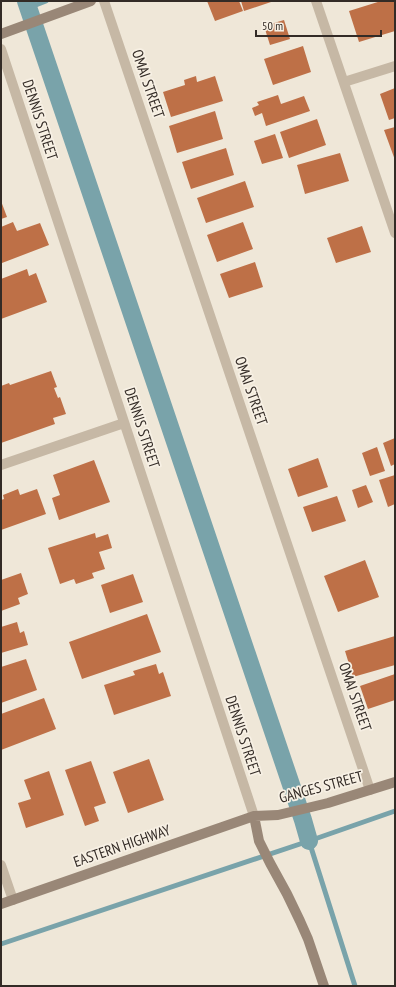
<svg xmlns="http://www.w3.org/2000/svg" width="396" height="987" font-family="'PT Sans Narrow',sans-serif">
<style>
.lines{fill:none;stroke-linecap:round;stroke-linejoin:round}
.stream{stroke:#79a3aa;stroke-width:5}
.canal{stroke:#79a3aa;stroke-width:18}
.building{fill:#be7047}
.street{stroke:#c6b8a5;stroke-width:10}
.secondary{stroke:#998777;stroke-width:10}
.labels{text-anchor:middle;stroke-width:3.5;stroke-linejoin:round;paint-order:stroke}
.street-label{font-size:15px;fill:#332b26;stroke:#f7f0e4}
</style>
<rect width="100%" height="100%" fill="#efe7d8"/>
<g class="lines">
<path class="stream" d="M28,8L46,1
M309,841L355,986
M1,944L309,841L395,811"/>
<path class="canal" d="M26,1L303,820L309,841"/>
</g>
<path class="building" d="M207,1H239L243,11L215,21Z
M241,1H274L244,11Z
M381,1H395V31L359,42L349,11Z
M284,20L290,39L270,45L264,26Z
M303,46L311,72L273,85L264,59Z
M196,76L197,82L215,76L223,101L171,117L163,92L185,85L184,80Z
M395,88V118L389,120L380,94Z
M278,95L281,104L304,96L310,111L266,126L262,113L255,116L252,108L259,105L257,102Z
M215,111L223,139L177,153L169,126Z
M317,119L326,145L289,158L280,132Z
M395,127V160L384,130Z
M275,134L283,158L262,164L254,141Z
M226,148L234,175L191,189L182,162Z
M340,153L349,181L305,194L297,165Z
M245,181L254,207L206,223L197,198Z
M1,201L7,217L1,219Z
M13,222L17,231L40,223L49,245L2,263L1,260V227Z
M243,222L253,249L217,262L207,235Z
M362,226L371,252L336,263L327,238Z
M255,262L263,287L229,298L220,274Z
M27,269L29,276L36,273L47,302L1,319V279Z
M51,371L57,387L54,388L58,398L60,397L66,414L53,418L55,424L1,443V386L9,383L10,385Z
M395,438V464L391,466L383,443Z
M377,447L385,471L370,476L362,453Z
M318,458L328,487L298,497L288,469Z
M94,460L110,502L59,520L52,498L60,495L53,475Z
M395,475V504L388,507L379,480Z
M366,485L373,502L358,508L352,490Z
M18,489L20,495L37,489L46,514L1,530V500L4,499L3,495Z
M337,496L346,521L312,532L303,507Z
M95,533L96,538L108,534L112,548L99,552L105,569L92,573L94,578L76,584L74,579L60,584L48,548Z
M365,560L379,597L338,612L324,576Z
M21,573L28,594L18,598L20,604L1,611V580Z
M133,574L143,602L110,613L101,585Z
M147,614L161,652L82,679L69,642Z
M17,622L20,633L24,631L28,645L1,653V627Z
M395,636V665L353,677L345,651Z
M26,659L37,690L1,703V667Z
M156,664L159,674L163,672L171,696L114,715L104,685L135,675L133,671Z
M395,674V700L368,709L360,686Z
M44,698L56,729L1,750V714Z
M149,759L164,800L128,813L113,772Z
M91,761L106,803L94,807L99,821L85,826L65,770Z
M49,771L64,815L26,828L18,803L31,799L24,780Z"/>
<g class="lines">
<path class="street" d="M104,1L370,790
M316,1L395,233
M1,49L254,816
M344,82L395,66
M1,465L124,423
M1,865L13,900"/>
<path class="secondary" d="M1,34L91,1
M254,816L259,841L270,863L287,894L300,921L308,939L324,986
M1,904L254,816L278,815L328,803L395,782"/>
</g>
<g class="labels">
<g class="street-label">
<text transform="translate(148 84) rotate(71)" y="5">OMAI STREET</text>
<text transform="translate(40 120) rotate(72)" y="5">DENNIS STREET</text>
<text transform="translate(251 391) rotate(71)" y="5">OMAI STREET</text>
<text transform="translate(142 428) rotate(72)" y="5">DENNIS STREET</text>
<text transform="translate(355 697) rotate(71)" y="5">OMAI STREET</text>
<text transform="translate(243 736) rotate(72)" y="5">DENNIS STREET</text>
<text transform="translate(321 787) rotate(-15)" y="5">GANGES STREET</text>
<text transform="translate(122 846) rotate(-19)" y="5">EASTERN HIGHWAY</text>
</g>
</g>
<rect width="396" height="987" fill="none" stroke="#332b26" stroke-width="4"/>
<path d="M256 30v6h125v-6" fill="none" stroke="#332b26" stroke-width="2"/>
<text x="262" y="30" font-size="12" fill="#332b26" stroke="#f7f0e4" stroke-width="3" paint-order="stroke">50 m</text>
</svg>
